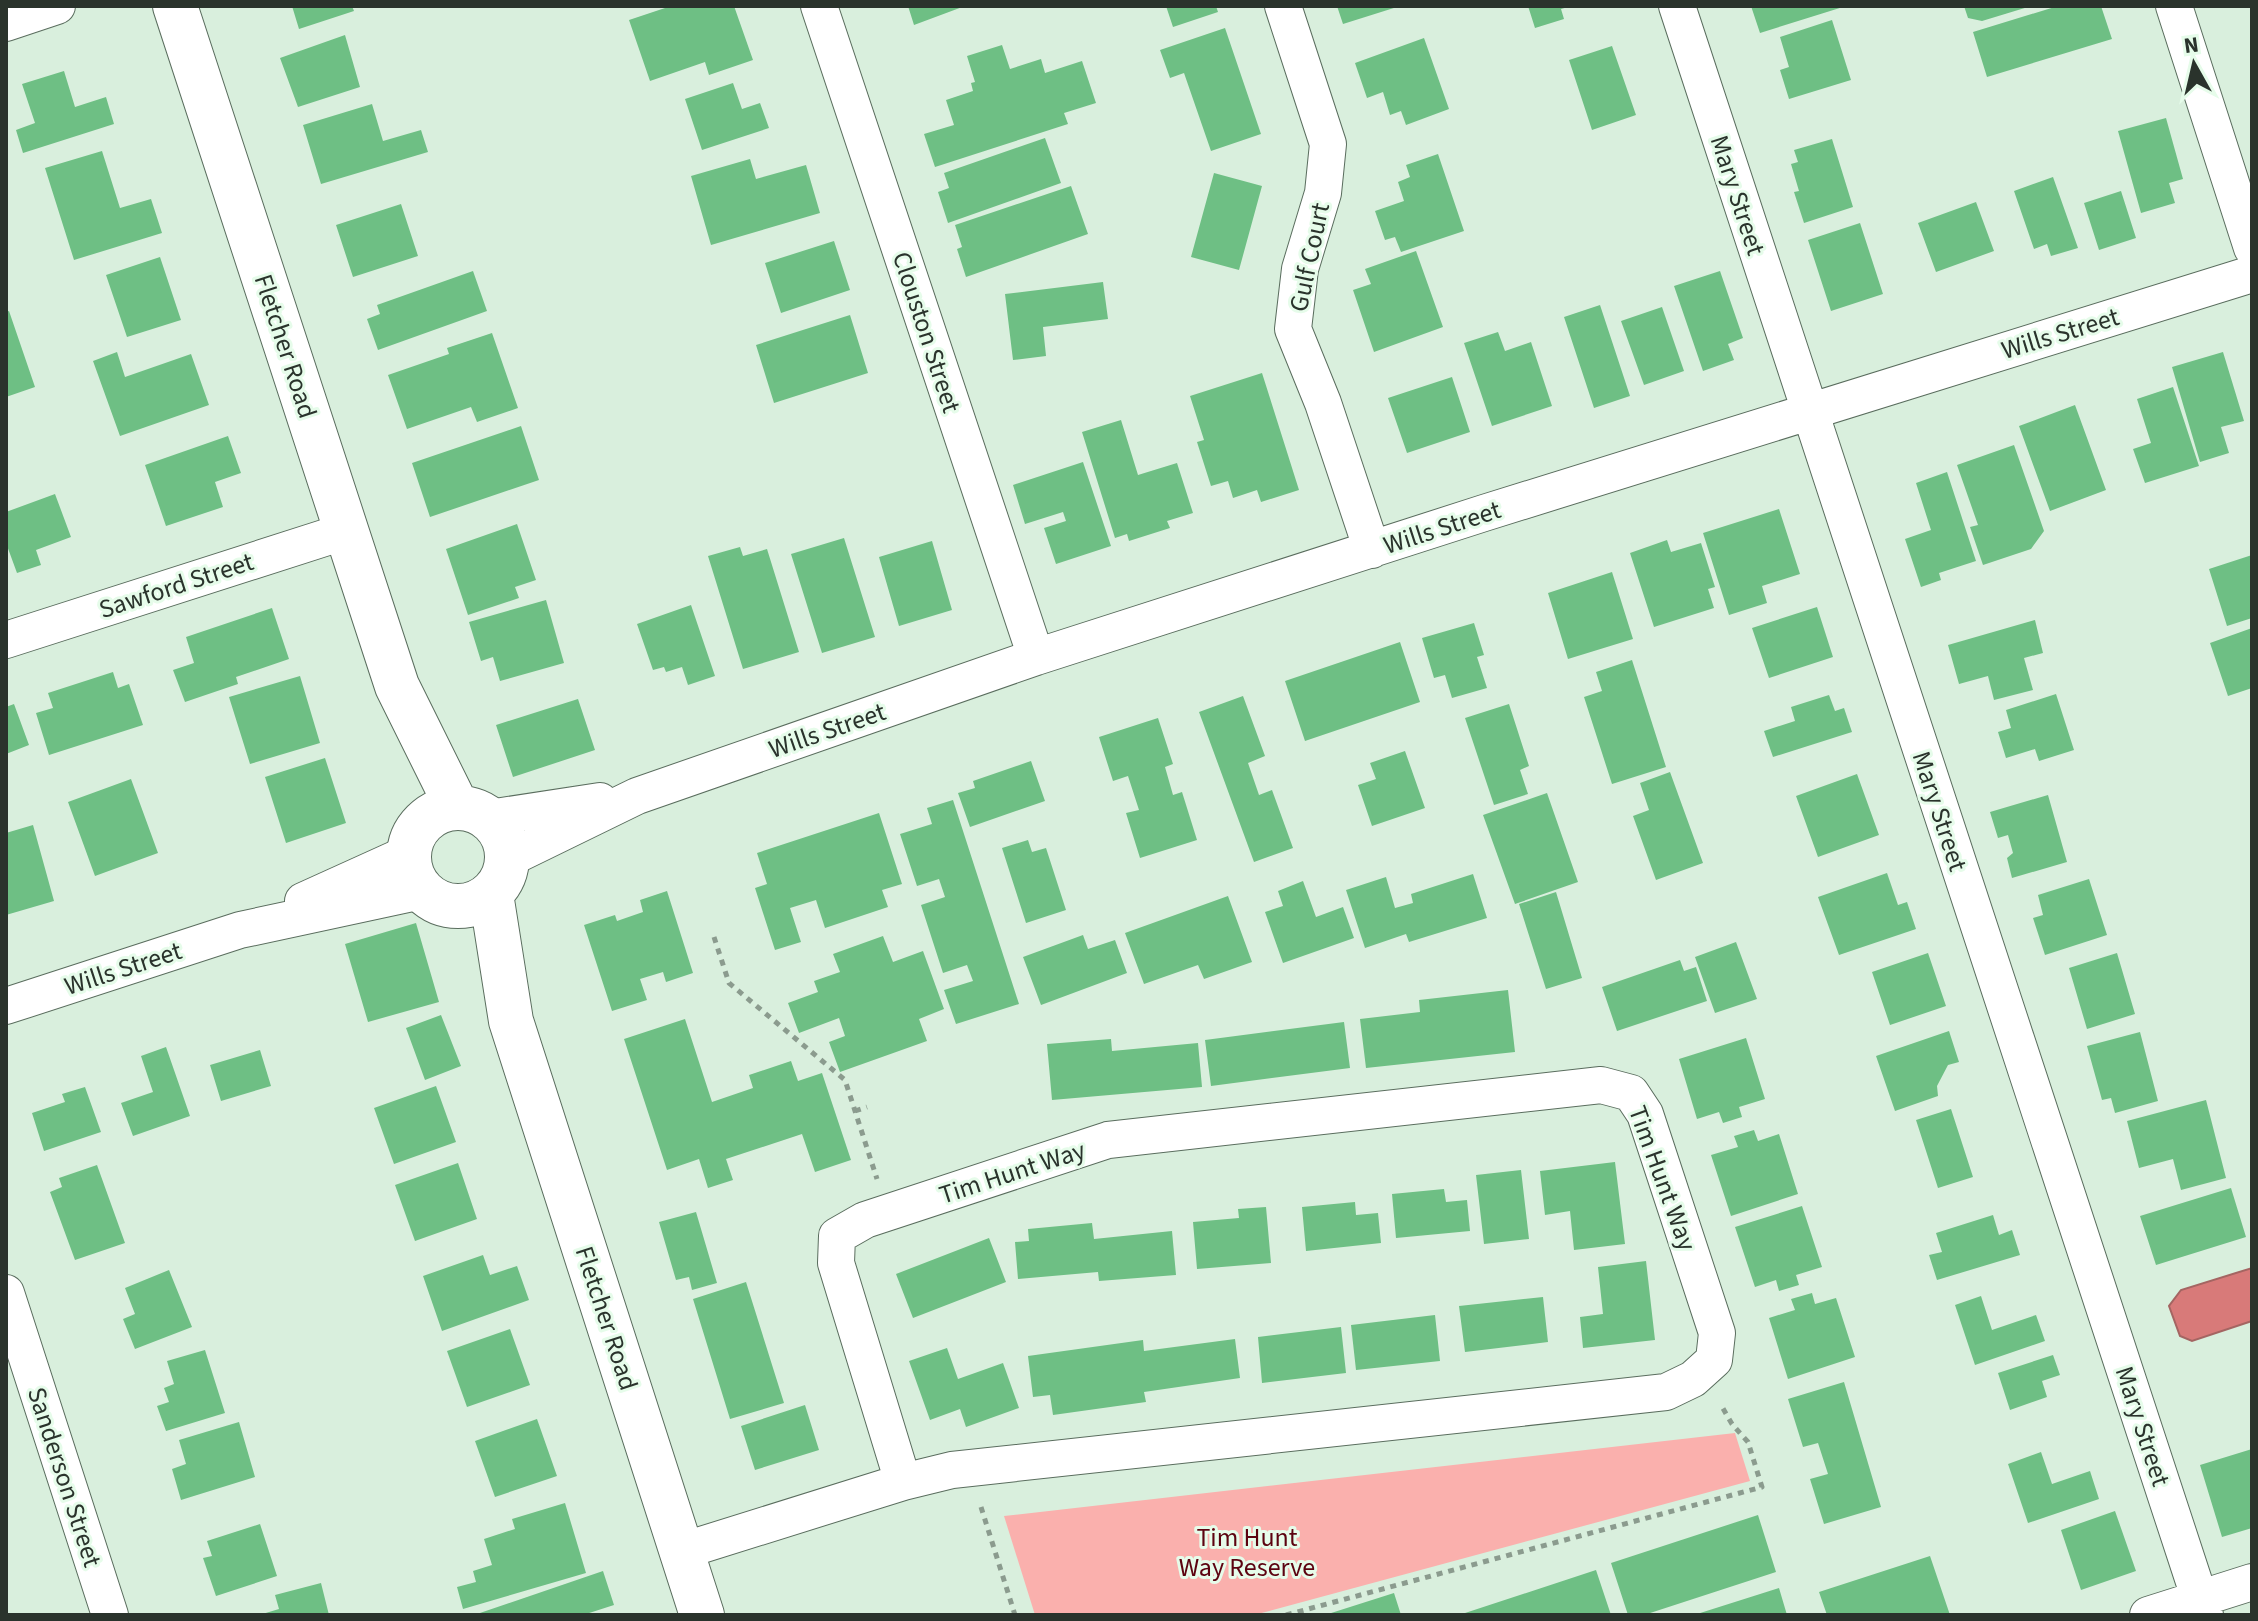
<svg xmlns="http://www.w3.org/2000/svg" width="2258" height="1621" font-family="'Source Sans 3',sans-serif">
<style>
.green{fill:#fab0ad}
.water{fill:#d87a79;stroke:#a46562;stroke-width:2}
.building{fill:#6ebf84}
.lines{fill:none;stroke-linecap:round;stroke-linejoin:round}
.street-casing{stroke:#5a6d5e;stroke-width:38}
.secondary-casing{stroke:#5a6d5e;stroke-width:46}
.path{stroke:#8b9b8e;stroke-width:5;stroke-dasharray:6 6;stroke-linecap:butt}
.street{stroke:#fff;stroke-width:36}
.secondary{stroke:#fff;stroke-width:44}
.labels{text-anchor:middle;stroke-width:6;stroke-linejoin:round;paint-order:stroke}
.street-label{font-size:26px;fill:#2a332c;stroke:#e6fcea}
.park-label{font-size:26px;fill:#5c0310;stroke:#e6fcea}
</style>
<rect width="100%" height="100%" fill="#d9efdd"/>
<path class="green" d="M1735,1433L1750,1481L1254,1615H1035L1004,1516Z"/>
<path class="water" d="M2252,1268V1321L2192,1341L2180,1336L2169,1306L2181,1290Z"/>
<path class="building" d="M292,6H352L354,11L299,29Z
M671,6H734L753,60L709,75L705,62L650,81L629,20Z
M908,6H965L914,25Z
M1166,6H1216L1218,12L1173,27Z
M1337,6H1396L1397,7L1343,24Z
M1528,6H1567L1568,7L1561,9L1564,19L1535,28Z
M1751,6H1843V7L1760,33Z
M1964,6H2028V7L1982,21L1968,18Z
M2058,6H2101L2112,39L1987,77L1973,32Z
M1832,20L1851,80L1789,99L1780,70L1789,67L1780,37Z
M1225,28L1261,134L1211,151L1184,73L1170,78L1160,50Z
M345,35L360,87L298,107L280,58Z
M1424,38L1449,109L1406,125L1401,111L1390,115L1383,92L1367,98L1355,63Z
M1002,45L1010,69L1041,59L1045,73L1082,61L1096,103L1064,113L1068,124L935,167L924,134L954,125L946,100L973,91L971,83L975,82L967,56Z
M1612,46L1636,115L1592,130L1569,60Z
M64,71L75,107L106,97L114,124L23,153L16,130L35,123L22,84Z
M733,83L742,109L760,103L769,128L702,150L685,99Z
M372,104L383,141L421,130L428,152L321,184L303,125Z
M2166,118L2183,179L2169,183L2175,203L2141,213L2118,131Z
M1045,138L1061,183L948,223L938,192L949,188L944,173Z
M1832,139L1853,207L1804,223L1794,192L1799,191L1791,164L1798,162L1794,150Z
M102,151L120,208L151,199L162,233L74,260L45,168Z
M1438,154L1464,231L1401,252L1395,237L1385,240L1375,211L1404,201L1398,182L1410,177L1406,165Z
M750,159L756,179L806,165L820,213L711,245L691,176Z
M1214,173L1262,186L1239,270L1191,257Z
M2053,177L2078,248L2051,256L2047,244L2034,249L2014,191Z
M1071,186L1088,234L966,277L957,249L962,247L955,225Z
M2121,191L2136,238L2099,250L2084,203Z
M1976,202L1994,251L1936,272L1918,223Z
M401,204L418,256L353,277L336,225Z
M1860,223L1883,294L1831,311L1808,240Z
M834,241L850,290L781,313L765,263Z
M1416,251L1443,327L1374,352L1353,290L1371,284L1365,269Z
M160,257L181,320L127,337L106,275Z
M473,271L487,311L378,350L367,319L380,314L377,305Z
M1720,271L1743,338L1728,344L1734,360L1703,371L1674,286Z
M1103,282L1108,319L1043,327L1046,356L1013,360L1005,294Z
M1600,305L1630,396L1594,408L1564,317Z
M1662,307L1684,371L1644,385L1621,321Z
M9,311L35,387L6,397V312Z
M850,315L868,373L774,403L756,345Z
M1498,332L1505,351L1531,342L1552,406L1492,426L1464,343Z
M492,333L518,408L477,422L471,407L407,429L388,375L449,354L447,348Z
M117,352L125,377L191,354L209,405L120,436L93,361Z
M2223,352L2244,421L2221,427L2229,453L2200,462L2172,367Z
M1262,373L1299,490L1261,502L1257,490L1233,498L1228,481L1211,486L1197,442L1204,440L1190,396Z
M1452,377L1470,432L1407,453L1388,398Z
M2173,387L2199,466L2145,483L2133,449L2151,443L2137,399Z
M2075,405L2106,490L2050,511L2019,426Z
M1121,420L1138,475L1177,463L1193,513L1167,521L1170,528L1129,541L1127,534L1115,538L1082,432Z
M521,426L539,480L430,517L412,463Z
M228,436L241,473L215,482L223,507L166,526L145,465Z
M2014,445L2044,531L2031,549L1983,565L1970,527L1978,525L1957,465Z
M1083,462L1111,546L1056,564L1044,528L1066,521L1063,512L1025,524L1013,485Z
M1947,472L1976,561L1939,573L1941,580L1921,587L1905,539L1931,530L1916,483Z
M55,494L71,537L36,550L41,565L17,573L6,543V512Z
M1779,509L1800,574L1762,586L1767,603L1729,615L1703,533Z
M517,524L536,580L515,587L519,598L468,615L446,549Z
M844,538L875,637L822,653L791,554Z
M1667,540L1671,552L1701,543L1715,587L1708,589L1714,608L1654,627L1630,553Z
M932,541L952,610L899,626L879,557Z
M740,547L743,556L767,549L799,652L743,669L708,556Z
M2252,555V618L2227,626L2209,569Z
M1612,572L1633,639L1568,659L1548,593Z
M546,600L564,663L500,681L493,657L481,661L469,622Z
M691,605L715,676L688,685L682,667L666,672L664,667L653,670L637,624Z
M1817,607L1833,657L1769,678L1752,628Z
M272,608L289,659L236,677L238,684L185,702L173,670L194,663L186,637Z
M2035,620L2043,653L2024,658L2033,690L1994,700L1988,676L1959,684L1948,645Z
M1474,623L1484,655L1477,657L1487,688L1452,698L1445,675L1434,678L1422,638Z
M2252,628V688L2228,696L2210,643Z
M1400,642L1420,702L1305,741L1285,681Z
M1632,660L1666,767L1612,784L1584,697L1602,691L1596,672Z
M113,672L118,688L129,684L143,725L49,755L36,713L53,708L48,693Z
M300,676L320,743L250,764L229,697Z
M2056,694L2074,750L2039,761L2035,749L2006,758L1998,732L2011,728L2006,710Z
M1829,695L1835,711L1844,708L1852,732L1773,757L1764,731L1795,721L1791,707Z
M1243,696L1265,756L1248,763L1259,795L1272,790L1293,848L1254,862L1199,712Z
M578,699L595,750L513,777L496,725Z
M14,704L29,745L6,754V707Z
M1509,704L1529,766L1520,770L1528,794L1494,805L1465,718Z
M1158,718L1173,764L1165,767L1173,795L1182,792L1197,840L1140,858L1126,813L1139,810L1128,776L1113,781L1099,737Z
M1405,751L1425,808L1372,826L1358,785L1376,779L1370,763Z
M325,758L346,823L286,843L265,777Z
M1031,761L1045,801L970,827L958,793L975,788L973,781Z
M1670,772L1703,863L1656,880L1633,816L1649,810L1640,783Z
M1857,774L1879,835L1818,857L1796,796Z
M131,779L158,853L95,876L68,802Z
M1547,793L1578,882L1515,904L1483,815Z
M2048,795L2067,862L2012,878L2007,858L2013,853L2008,835L1998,838L1990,812Z
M953,800L1019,1004L956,1024L944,990L973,981L967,965L943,973L921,905L945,897L939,879L917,886L900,834L932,824L927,808Z
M879,813L902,884L882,890L888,907L825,928L816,900L790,908L801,942L775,950L755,888L767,884L757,853Z
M33,825L54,901L6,915V833Z
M1028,840L1032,852L1046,848L1066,910L1026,923L1002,848Z
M1887,873L1898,905L1907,902L1916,929L1839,955L1818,897Z
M1473,874L1487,918L1409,942L1406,934L1365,948L1346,890L1386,877L1395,908L1413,903L1411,894Z
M2089,879L2107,935L2045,955L2033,918L2043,915L2038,895Z
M1303,881L1316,917L1343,907L1354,938L1283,963L1265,912L1283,906L1278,891Z
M667,891L693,973L666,982L663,972L640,979L647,1000L612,1011L584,925L615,915L617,921L643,912L640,900Z
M1556,892L1582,978L1546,989L1519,904Z
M1228,896L1252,962L1204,979L1198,965L1144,984L1125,933Z
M416,923L439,1002L368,1022L345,944Z
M1083,935L1088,949L1115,940L1127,973L1041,1005L1023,957Z
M883,936L893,962L923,951L944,1009L919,1019L927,1041L840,1072L829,1042L845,1036L839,1018L799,1033L788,1003L818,992L814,981L840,972L833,954Z
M1736,942L1757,999L1715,1013L1695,957Z
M1928,953L1946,1006L1890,1025L1872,972Z
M2117,953L2135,1014L2087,1029L2069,968Z
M1680,960L1684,971L1696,967L1707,1001L1617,1031L1602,987Z
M1508,990L1515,1052L1366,1068L1360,1019L1420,1012L1419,1000Z
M441,1015L461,1066L425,1080L406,1028Z
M685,1019L712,1102L753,1088L749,1075L791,1061L798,1081L822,1073L851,1160L815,1172L802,1134L726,1159L733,1180L708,1188L699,1159L667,1170L624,1039Z
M1344,1022L1350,1068L1211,1086L1205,1040Z
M1949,1031L1959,1062L1948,1065L1937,1086L1938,1096L1895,1111L1876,1056Z
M2140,1032L2158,1101L2115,1113L2111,1098L2102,1100L2087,1046Z
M1746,1038L1765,1099L1739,1107L1742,1117L1723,1123L1719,1112L1697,1119L1679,1059Z
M1111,1039L1112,1051L1198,1043L1202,1087L1052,1100L1047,1044Z
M166,1047L190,1116L133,1136L121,1103L153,1092L141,1056Z
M260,1050L271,1086L221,1101L210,1065Z
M436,1086L456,1142L394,1164L374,1108Z
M85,1087L101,1132L44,1151L32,1113L65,1102L62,1094Z
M2206,1100L2226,1178L2181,1190L2173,1159L2139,1168L2127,1121Z
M1951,1109L1973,1177L1938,1188L1916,1120Z
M1754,1130L1758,1141L1779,1134L1798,1194L1731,1216L1711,1155L1738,1147L1734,1136Z
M1615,1162L1625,1244L1574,1250L1570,1211L1545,1215L1540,1171Z
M458,1163L477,1219L415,1241L395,1185Z
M97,1165L125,1243L75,1260L50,1192L62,1187L59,1178Z
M1521,1170L1529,1239L1484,1244L1476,1175Z
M2231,1188L2246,1237L2156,1265L2140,1216Z
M1444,1189L1446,1202L1467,1200L1470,1231L1396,1238L1392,1194Z
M1355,1202L1356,1215L1378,1213L1381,1243L1306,1251L1302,1207Z
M1802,1206L1822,1267L1796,1275L1799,1285L1779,1291L1776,1280L1755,1287L1735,1227Z
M1266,1207L1271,1263L1197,1269L1193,1222L1239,1218L1238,1209Z
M696,1212L717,1283L692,1290L689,1277L676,1280L659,1222Z
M1993,1215L1999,1235L2012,1230L2020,1255L1937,1280L1929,1255L1942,1252L1936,1233Z
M1092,1223L1094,1239L1172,1231L1176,1275L1099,1281L1098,1272L1018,1279L1015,1242L1029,1241L1028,1229Z
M989,1238L1006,1282L913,1318L896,1274Z
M483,1255L490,1275L517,1266L529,1300L442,1331L423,1276Z
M1646,1261L1655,1340L1583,1348L1580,1317L1603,1314L1598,1267Z
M169,1270L192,1327L135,1349L123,1319L135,1314L125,1288Z
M746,1282L784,1403L730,1419L693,1299Z
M1812,1293L1815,1304L1836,1298L1855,1357L1788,1379L1769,1318L1795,1310L1791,1299Z
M1981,1296L1992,1330L2036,1315L2045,1341L1975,1365L1955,1305Z
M1543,1297L1548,1342L1465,1352L1459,1306Z
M1435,1315L1440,1361L1356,1370L1351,1325Z
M1341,1327L1346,1373L1262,1383L1258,1337Z
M510,1329L530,1385L467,1407L447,1351Z
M1235,1339L1240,1378L1144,1392L1146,1402L1053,1415L1050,1395L1033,1397L1028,1356L1143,1340L1144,1351Z
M947,1348L958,1379L1003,1363L1019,1408L966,1427L960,1409L930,1420L909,1361Z
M205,1350L225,1413L166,1431L157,1406L169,1402L164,1388L174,1384L167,1361Z
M2053,1355L2060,1375L2042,1381L2047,1397L2010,1410L1998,1373Z
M1844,1382L1881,1507L1824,1524L1810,1479L1828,1474L1818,1443L1803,1447L1788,1399Z
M805,1405L819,1450L755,1470L741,1426Z
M537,1419L557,1476L495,1497L475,1441Z
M239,1422L255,1477L181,1500L172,1469L186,1464L179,1440Z
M2252,1449V1528L2222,1537L2200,1465Z
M2041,1452L2052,1484L2090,1471L2099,1499L2028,1523L2008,1464Z
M565,1503L586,1573L463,1609L457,1587L476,1582L473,1571L492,1565L484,1539L515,1529L512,1519Z
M2115,1511L2136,1571L2081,1590L2061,1530Z
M1758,1515L1776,1572L1644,1615H1628L1611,1563Z
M260,1524L277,1576L216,1596L203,1558L212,1556L207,1541Z
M1930,1556L1950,1615H1827L1819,1592Z
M1596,1570L1611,1615H1462V1614Z
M603,1571L614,1605L583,1615H474Z
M321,1583L329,1615H259L279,1609L275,1595Z
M1779,1588L1787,1615H1697V1614Z
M1394,1593L1401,1615H1328V1614Z"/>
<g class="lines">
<g class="street-casing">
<path id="street" d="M819,6L1036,657
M1283,6L1328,144L1323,193L1300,269L1293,329L1323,403L1372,550
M1677,6L2205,1615
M2174,6L2252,248
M6,23L57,6
M6,640L346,531
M489,818L600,801
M508,859L637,796L1036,657L1484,513L2252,274
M303,901L409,853
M6,1006L240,930L422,891
M6,1293L110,1615
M682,1551L903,1482L952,1470L1666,1392L1693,1379L1714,1360L1717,1333L1645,1114L1631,1093L1601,1085L1108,1140L865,1220L837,1236L836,1263L903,1482
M2148,1615L2252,1582"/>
</g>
<g class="secondary-casing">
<path id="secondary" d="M175,6L397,686L457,807
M409 857a49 49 0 1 1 98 0a49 49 0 1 1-98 0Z
M491,894L511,1021L702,1615"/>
</g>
<path class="path" d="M714,937L729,983L845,1080L877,1179
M855,1111L867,1107
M981,1507L1015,1615
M1286,1615L1762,1487L1748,1442L1732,1424L1721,1405"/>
<use href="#street" class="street"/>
<use href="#secondary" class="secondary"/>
</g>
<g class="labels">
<g class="street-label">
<text transform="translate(1738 195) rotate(72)" y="9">Mary Street</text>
<text transform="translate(1309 257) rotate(-78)" y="9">Gulf Court</text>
<text transform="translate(927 332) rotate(72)" y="9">Clouston Street</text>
<text transform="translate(2060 333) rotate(-17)" y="9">Wills Street</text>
<text transform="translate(286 346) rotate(72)" y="9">Fletcher Road</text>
<text transform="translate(1442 527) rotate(-18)" y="9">Wills Street</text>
<text transform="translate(176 585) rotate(-18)" y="9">Sawford Street</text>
<text transform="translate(827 730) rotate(-19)" y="9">Wills Street</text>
<text transform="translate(1940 811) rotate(72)" y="9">Mary Street</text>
<text transform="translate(123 968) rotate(-18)" y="9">Wills Street</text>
<text transform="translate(1012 1172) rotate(-18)" y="9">Tim Hunt Way</text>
<text transform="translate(1663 1178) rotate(70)" y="9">Tim Hunt Way</text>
<text transform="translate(607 1318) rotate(72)" y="9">Fletcher Road</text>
<text transform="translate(2143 1426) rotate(72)" y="9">Mary Street</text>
<text transform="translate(65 1477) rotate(72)" y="9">Sanderson Street</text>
</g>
<g class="park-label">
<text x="1247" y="1546">Tim Hunt<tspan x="1247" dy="30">Way Reserve</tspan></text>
</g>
</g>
<rect width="2258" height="1621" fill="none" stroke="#2a332c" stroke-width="16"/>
<g transform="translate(2194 64) rotate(352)" stroke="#e6fcea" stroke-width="6" paint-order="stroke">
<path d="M0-6L14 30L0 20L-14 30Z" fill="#2a332c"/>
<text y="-12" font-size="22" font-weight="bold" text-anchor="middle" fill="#2a332c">N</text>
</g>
</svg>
